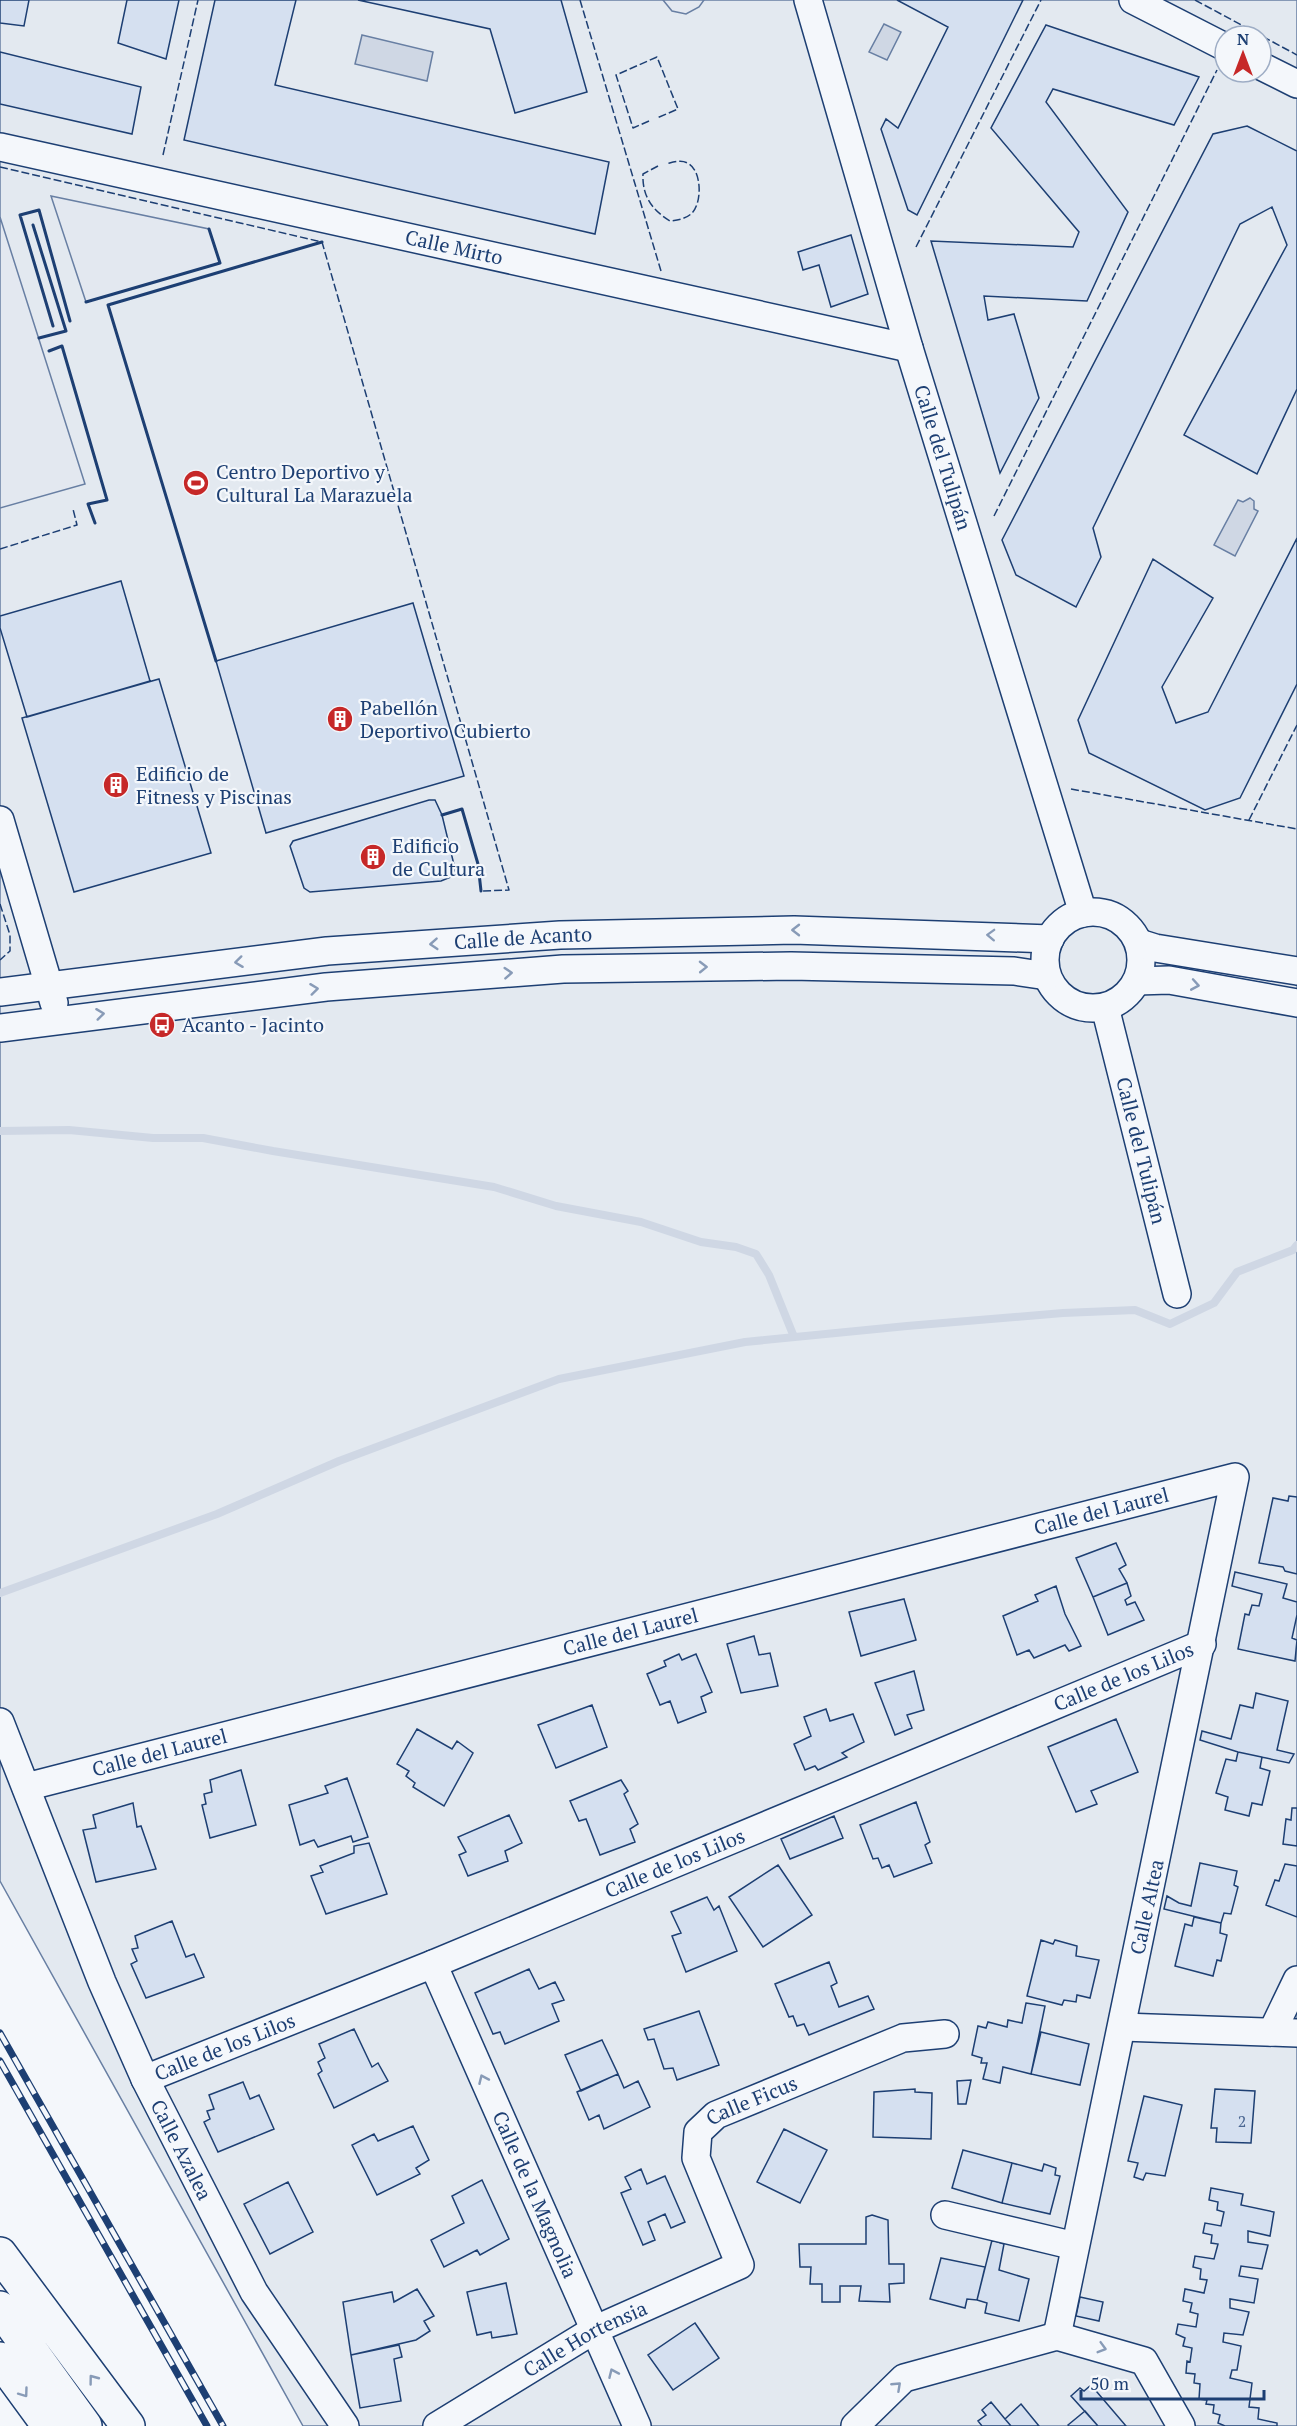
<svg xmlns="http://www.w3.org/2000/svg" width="1297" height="2426" font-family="'PT Serif',serif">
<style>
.green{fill:#e3e9f0;stroke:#687fa3;stroke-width:1.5;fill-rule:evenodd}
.parking{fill:#e3e8f0;stroke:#687fa3;stroke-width:1.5}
.water{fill:#cfd7e4;stroke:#687fa3;stroke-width:1.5}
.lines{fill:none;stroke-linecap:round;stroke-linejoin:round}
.stream{stroke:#cfd7e4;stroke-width:8}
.building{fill:#d5e0f0;stroke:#1d3f73;stroke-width:1.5}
.minor-casing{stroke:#1d3f73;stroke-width:30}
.highway-casing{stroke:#1d3f73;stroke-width:36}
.minor{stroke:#f4f7fb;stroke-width:27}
.highway{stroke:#f4f7fb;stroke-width:33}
.rail-casing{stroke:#1d3f73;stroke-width:7}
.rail{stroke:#f4f7fb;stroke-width:4.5;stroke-dasharray:14;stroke-linecap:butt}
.fence{stroke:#1d3f73;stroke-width:1.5;stroke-dasharray:8 3;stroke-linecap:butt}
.wall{stroke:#1d3f73;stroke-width:3}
.oneway{stroke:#889bb7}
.labels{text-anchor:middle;stroke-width:4.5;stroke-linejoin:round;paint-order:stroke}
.number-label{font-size:16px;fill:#4b6792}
.street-label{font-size:20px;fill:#1d3f73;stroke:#f4f7fb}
.poi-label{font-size:20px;fill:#1d3f73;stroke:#f4f7fb;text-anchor:start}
</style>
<rect width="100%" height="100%" fill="#f4f7fb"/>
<path class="green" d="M0,0H1297V2426H303L0,1881ZM1225,36H1261V72H1225Z"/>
<path class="parking" d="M663,0H704L699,7L686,14L672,11Z
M51,196L209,229L220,263L86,302Z
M0,217L85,484L0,508Z"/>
<path class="water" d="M884,24L901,32L887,60L869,52Z
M362,35L433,52L427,81L355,64Z
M1250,498L1254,501V509L1258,511L1235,556L1214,545L1238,500L1243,502Z"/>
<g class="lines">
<path class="stream" d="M0,1131L69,1130L153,1138H203L273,1151L494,1187L556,1206L641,1222L701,1242L736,1247L756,1254L769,1275L794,1337
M0,1593L217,1514L339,1461L559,1379L745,1342L907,1326L1063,1313L1135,1310L1170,1324L1214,1303L1237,1272L1293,1250L1297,1245"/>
</g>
<path class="building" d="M0,0H29L24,26L0,23Z
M127,0H179L166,59L118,43Z
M215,0H296L275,85L609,162L595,234L184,140Z
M358,0H561L587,92L515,113L490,29Z
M897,0H1023L917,215L908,210L881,129L886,119L898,128L948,27Z
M1046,25L1199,77L1174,125L1053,89L1046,102L1128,212L1087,301L984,296L988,320L1014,314L1039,398L1000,473L931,241L1073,247L1079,232L991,128Z
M0,52L141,87L132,134L0,104Z
M1247,126L1297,151V389L1257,474L1184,435L1287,245L1272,207L1240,224L1093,528L1101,557L1076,607L1016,575L1002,540L1213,134Z
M851,235L868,294L831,307L819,265L803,270L798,252Z
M1297,538V684L1240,798L1205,810L1089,753L1078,720L1153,559L1213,598L1162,687L1176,723L1208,712Z
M121,581L150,681L27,717L0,628V616Z
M413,603L464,776L266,833L216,661Z
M159,679L211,853L74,892L22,718Z
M429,800H435L442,815L455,869L451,877L441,881L310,892L304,888L290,846L293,841Z
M1289,1496L1297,1497V1574L1285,1571L1283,1567L1259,1563L1273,1498L1288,1501Z
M1116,1543L1126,1565L1119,1569L1127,1583L1093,1597L1076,1558Z
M1235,1572L1287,1584L1283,1598L1297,1602V1615L1292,1638L1297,1640L1295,1661L1238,1649L1245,1614L1249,1615L1252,1605L1259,1606L1262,1594L1232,1586Z
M1127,1583L1131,1596L1125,1600L1127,1605L1135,1602L1144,1620L1108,1635L1093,1597Z
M1056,1586L1065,1614L1081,1646L1069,1651L1065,1645L1034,1658L1029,1650L1017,1655L1003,1616L1038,1601L1035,1595Z
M904,1599L916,1640L861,1656L849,1612Z
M754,1636L759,1655L770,1653L778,1686L741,1693L727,1644Z
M679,1654L682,1660L696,1654L712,1692L701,1697L706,1712L678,1723L670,1701L660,1705L647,1674L666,1666L664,1661Z
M914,1671L924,1710L907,1715L912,1728L895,1735L875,1683Z
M1256,1693L1288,1701L1277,1750L1294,1754L1289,1763L1238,1752L1200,1740L1202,1731L1231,1739L1240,1705L1253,1708Z
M592,1705L607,1747L556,1768L538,1725Z
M826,1709L830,1721L853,1714L864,1742L842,1753L847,1757L818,1770L815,1766L805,1770L794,1744L811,1736L804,1717Z
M1116,1719L1138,1772L1091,1791L1097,1804L1076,1812L1048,1747Z
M417,1729L452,1749L457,1741L473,1753L444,1806L413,1787L415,1783L406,1776L409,1771L397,1764Z
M1238,1752L1262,1757L1260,1768L1270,1771L1262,1805L1252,1803L1249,1816L1225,1810L1228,1797L1216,1793L1226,1759L1236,1761Z
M241,1770L256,1825L210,1838L202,1805L206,1804L204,1794L212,1792L210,1780Z
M347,1778L368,1837L353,1842L351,1836L318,1847L314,1840L300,1845L289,1805L328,1793L325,1786Z
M621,1780L628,1791L624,1794L638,1824L630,1829L635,1842L600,1855L586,1819L579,1821L570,1801Z
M916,1802L930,1842L925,1845L932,1863L894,1877L889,1865L882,1868L878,1858L873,1859L860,1825Z
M133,1803L137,1827L141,1826L156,1869L96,1882L83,1830L96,1828L93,1815Z
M1292,1808H1297V1846L1283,1844L1286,1819L1291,1820Z
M509,1815L522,1843L505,1851L508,1861L468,1876L459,1855L466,1852L458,1837Z
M834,1816L843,1838L790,1859L781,1839Z
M369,1843L387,1894L326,1914L311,1876L323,1872L320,1866L354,1853V1846Z
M1200,1863L1237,1871L1234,1885L1238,1887L1231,1914L1224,1913L1221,1923L1164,1909L1167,1896L1179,1903L1191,1906Z
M1285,1864L1297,1866V1917L1266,1905L1275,1880L1279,1881Z
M778,1865L812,1915L763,1947L729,1897Z
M707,1897L714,1910L719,1906L737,1951L686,1972L672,1936L681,1933L671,1912Z
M1194,1917L1221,1923L1220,1933L1227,1935L1221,1961L1217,1960L1213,1976L1175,1966L1185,1924L1192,1926Z
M172,1921L186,1957L194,1954L204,1977L146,1998L131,1964L137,1961L132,1949L138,1948L135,1936Z
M1041,1940L1053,1944L1055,1940L1077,1946L1076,1956L1099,1960L1090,1998L1077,1995L1076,2002L1064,2000L1062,2005L1027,1996Z
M829,1962L837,1983L831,1986L839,2007L868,1996L874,2009L809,2035L804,2024L797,2026L793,2016L789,2017L775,1984Z
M529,1969L539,1989L555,1982L564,2000L552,2004L559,2021L505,2044L500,2032L493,2034L475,1993Z
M1026,2003L1045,2006L1031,2074L1003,2067L1000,2083L983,2079L987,2063H981L982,2058L972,2055L978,2026L986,2028L988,2022L1007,2027L1008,2020L1022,2023Z
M699,2011L719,2065L677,2080L673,2068L664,2069L654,2039L648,2040L644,2029Z
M354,2029L372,2067L378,2063L388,2081L334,2108L318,2074L322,2071L318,2062L325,2058L319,2044Z
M1041,2032L1089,2044L1080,2085L1031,2074Z
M602,2040L618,2074L581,2091L565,2055Z
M618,2074L624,2088L638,2081L650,2107L604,2129L599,2115L589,2120L577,2092Z
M971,2080L966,2104H958L957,2081Z
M243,2082L250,2099L259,2095L274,2129L218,2152L204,2122L210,2119L207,2111L214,2109L209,2095Z
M915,2089V2092L932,2093L931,2139L873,2137L874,2092Z
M1215,2089L1255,2091L1251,2143L1216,2142L1217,2128H1211Z
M1144,2096L1182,2105L1165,2176L1146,2173L1143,2180L1134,2177L1138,2163L1128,2161Z
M413,2126L429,2160L416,2168L420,2174L377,2195L352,2145L374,2134L378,2141Z
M784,2129L827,2150L800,2203L757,2182Z
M963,2150L1012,2163L1002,2203L952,2188Z
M1012,2163L1042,2171L1044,2164L1056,2168L1055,2175L1060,2176L1050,2214L1002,2203Z
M641,2169L647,2184L665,2176L685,2222L671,2228L665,2214L648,2222L655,2240L643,2245L621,2193L631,2189L625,2177Z
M482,2180L509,2239L480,2255L477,2250L444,2267L431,2240L464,2223L452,2196Z
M288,2182L313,2232L270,2254L244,2204Z
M1211,2188L1243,2194L1241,2205L1274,2212L1270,2236L1248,2231V2242L1268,2245L1262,2269L1241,2266L1239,2276L1258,2279L1254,2303L1230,2299V2308L1249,2312L1243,2335L1224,2333L1223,2342L1241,2346L1237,2370H1232L1230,2378L1252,2383L1249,2407L1259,2408L1258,2419L1277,2423V2426H1225L1218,2423L1220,2415L1213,2413L1214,2405L1206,2404L1207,2400L1199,2399L1200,2384L1194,2383L1195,2374L1186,2373L1187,2361L1190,2362L1192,2348L1183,2346L1185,2338L1176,2334L1178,2324L1196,2327L1198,2314L1190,2312L1192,2303L1183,2301L1185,2289L1204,2293L1207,2280L1200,2279L1201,2269L1193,2267L1195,2256L1214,2259L1218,2244L1211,2243L1212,2235L1203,2233L1205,2223L1221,2226L1224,2212L1217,2210L1218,2202L1209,2200Z
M872,2215L888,2220L889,2264H904V2283L889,2284L890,2302L859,2301L861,2286H840V2302H822V2284H810L811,2267H800L799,2244H866V2217Z
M992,2240L1004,2244L999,2270L1029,2279L1019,2321L985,2313L987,2303L977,2300Z
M941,2258L985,2267L977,2300L967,2299L965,2308L930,2299Z
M506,2283L517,2334L492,2338L491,2332L477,2335L467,2292Z
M417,2289L434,2316L424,2321L430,2331L416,2340L351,2355L343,2302L392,2292L394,2302Z
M1080,2297L1103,2302L1099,2321L1076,2316Z
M695,2323L719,2358L673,2390L648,2355Z
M399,2345L402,2357L394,2359L401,2401L360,2408L351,2355Z
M1091,2385L1126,2426H1098L1071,2396L1080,2388L1084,2391Z
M991,2402L1005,2419L1011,2426H982L978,2421L986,2415L982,2410Z
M1021,2404L1039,2426H1011L1005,2419Z
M1085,2411L1098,2426H1069L1068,2425Z"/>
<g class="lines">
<g class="minor-casing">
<g id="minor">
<path id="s1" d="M808,0L909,348L1083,913"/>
<path d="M1133,0L1225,47"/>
<path d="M1261,66L1297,84"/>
<path id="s2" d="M0,147L909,348"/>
<path d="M0,820L54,1003"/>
<circle cx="1093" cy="960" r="48"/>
<path d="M1139,943L1155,948L1297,971"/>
<path d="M1137,981L1169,980L1297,1003"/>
<path id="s3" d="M0,992L327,951L560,935L794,930L1050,939"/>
<path id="s4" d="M1105,1007L1177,1294"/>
<path d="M0,1028L326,987L563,969L791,966L1014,971L1047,976"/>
<path id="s5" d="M0,1722L102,1982L145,2079L254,2292L345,2426"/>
<path id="s6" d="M26,1787L1235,1477L1057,2336"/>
<path id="s7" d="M433,1964L637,2426"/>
<path d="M1122,2027L1297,2033"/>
<path d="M1272,2032L1297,1980"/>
<path id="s8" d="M145,2079L433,1964L1202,1644"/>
<path d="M945,2215L1075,2246"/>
<path id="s9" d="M437,2426L594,2330L740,2265L696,2158L698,2132L716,2115L903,2038L945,2034"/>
<path d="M855,2426L904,2378L1057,2336L1144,2361L1181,2426"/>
</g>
</g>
<g class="highway-casing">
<path id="highway" d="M0,2254L128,2426
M0,2308L85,2426
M0,2359L49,2426"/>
</g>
<use href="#minor" class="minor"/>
<use href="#highway" class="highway"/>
<g class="rail-casing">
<path id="rail" d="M0,2033L223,2426
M0,2061L207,2426"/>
</g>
<use href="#rail" class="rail"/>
<path class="fence" d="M580,0L661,271
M1195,0L1297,55
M649,121L633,128L616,75L657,57L678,109L657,118
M163,155L198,0
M658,166L643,174C642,196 652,210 670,221C678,220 686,219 692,213C702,203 702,172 689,164C682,159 674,162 666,164
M0,167L322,242L509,890L481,891
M916,247L1041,0
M994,516L1217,70
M0,549L77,525L73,509
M1071,789L1297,829
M1249,820L1297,725
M0,904L10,935V951L0,960"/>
<path class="wall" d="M33,225L66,331L39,338
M86,302L220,263L209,229
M53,326L20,215L39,210L70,321
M49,351L62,346L107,500L88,504L95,523
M216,661L108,305L322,242
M442,815L462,809L478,864L481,891"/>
</g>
<defs><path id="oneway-chevron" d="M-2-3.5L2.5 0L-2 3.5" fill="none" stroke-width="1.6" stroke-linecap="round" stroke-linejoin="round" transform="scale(1.5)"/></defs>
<g class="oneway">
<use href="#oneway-chevron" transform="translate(796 930) rotate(-180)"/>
<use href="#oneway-chevron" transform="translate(991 935) rotate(-178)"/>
<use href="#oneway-chevron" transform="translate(434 944) rotate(176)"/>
<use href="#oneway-chevron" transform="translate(239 962) rotate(173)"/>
<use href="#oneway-chevron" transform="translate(703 967) rotate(-1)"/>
<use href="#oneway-chevron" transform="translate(508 973) rotate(-4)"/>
<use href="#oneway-chevron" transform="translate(1195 985) rotate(10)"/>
<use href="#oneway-chevron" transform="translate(314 989) rotate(-7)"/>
<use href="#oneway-chevron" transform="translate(100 1014) rotate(-7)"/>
<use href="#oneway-chevron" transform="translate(483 2079) rotate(-114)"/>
<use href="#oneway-chevron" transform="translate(1102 2348) rotate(16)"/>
<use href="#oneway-chevron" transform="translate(613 2373) rotate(-114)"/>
<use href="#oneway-chevron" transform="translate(93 2379) rotate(-127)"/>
<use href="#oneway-chevron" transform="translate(897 2386) rotate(-43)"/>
<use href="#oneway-chevron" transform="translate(24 2393) rotate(54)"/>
</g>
<defs>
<g id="stadium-disc" transform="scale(1.35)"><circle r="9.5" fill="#c62828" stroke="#f4f7fb"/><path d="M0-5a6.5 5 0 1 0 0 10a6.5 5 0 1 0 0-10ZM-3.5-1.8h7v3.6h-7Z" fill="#fff"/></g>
<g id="building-disc" transform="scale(1.35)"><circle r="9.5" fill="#c62828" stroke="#f4f7fb"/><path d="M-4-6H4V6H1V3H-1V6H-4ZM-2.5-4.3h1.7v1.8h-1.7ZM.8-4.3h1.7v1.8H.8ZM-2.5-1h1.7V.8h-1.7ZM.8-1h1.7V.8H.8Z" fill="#fff"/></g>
<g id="bus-disc" transform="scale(1.35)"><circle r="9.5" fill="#c62828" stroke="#f4f7fb"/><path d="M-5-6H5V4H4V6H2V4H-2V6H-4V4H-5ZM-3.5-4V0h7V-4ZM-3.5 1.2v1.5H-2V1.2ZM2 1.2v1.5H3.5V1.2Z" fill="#fff"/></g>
</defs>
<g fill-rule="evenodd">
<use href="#stadium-disc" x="196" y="483"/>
<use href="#building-disc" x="340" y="719"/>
<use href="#building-disc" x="116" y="785"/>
<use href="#building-disc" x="373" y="857"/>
<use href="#bus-disc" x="162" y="1025"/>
</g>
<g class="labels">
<g class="number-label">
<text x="1242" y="2127">2</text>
</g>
<g class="street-label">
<text dy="7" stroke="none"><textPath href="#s2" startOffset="465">Calle Mirto</textPath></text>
<text dy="7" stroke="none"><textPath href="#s1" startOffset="477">Calle del Tulipán</textPath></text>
<text dy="7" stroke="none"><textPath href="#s3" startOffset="526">Calle de Acanto</textPath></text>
<text dy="7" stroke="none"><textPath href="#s4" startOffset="148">Calle del Tulipán</textPath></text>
<text dy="7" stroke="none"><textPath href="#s6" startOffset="1110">Calle del Laurel</textPath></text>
<text dy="7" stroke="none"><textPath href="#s6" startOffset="624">Calle del Laurel</textPath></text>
<text dy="7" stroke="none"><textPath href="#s8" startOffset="1058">Calle de los Lilos</textPath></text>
<text dy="7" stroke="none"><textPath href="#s6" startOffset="138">Calle del Laurel</textPath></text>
<text dy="7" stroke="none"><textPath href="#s8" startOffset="572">Calle de los Lilos</textPath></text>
<text transform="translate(1147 1907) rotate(-78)" y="7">Calle Altea</text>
<text dy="7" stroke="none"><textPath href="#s8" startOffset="86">Calle de los Lilos</textPath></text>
<text dy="7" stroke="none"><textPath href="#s9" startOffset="549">Calle Ficus</textPath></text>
<text dy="7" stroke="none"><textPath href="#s5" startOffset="465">Calle Azalea</textPath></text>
<text dy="7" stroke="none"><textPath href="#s7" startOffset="252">Calle de la Magnolia</textPath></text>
<text dy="7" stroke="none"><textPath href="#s9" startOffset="172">Calle Hortensia</textPath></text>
</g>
<g class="poi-label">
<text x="216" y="479">Centro Deportivo y<tspan x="216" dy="23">Cultural La Marazuela</tspan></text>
<text x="360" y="715">Pabellón<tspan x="360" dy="23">Deportivo Cubierto</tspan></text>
<text x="136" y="781">Edificio de<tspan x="136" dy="23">Fitness y Piscinas</tspan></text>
<text x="392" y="853">Edificio<tspan x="392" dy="23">de Cultura</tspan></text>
<text x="182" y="1032">Acanto - Jacinto</text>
</g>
</g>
<g transform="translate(1243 54)"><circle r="28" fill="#f4f7fb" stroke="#9eadc5" stroke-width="1.5"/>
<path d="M0-4.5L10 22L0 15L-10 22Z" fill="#c62828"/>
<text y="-9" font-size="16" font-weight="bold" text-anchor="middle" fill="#1d3f73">N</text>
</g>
<path d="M1081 2390v9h183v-9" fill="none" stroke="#1d3f73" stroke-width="3"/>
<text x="1090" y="2390" font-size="18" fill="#1d3f73" stroke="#f4f7fb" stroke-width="4.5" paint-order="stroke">50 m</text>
</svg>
